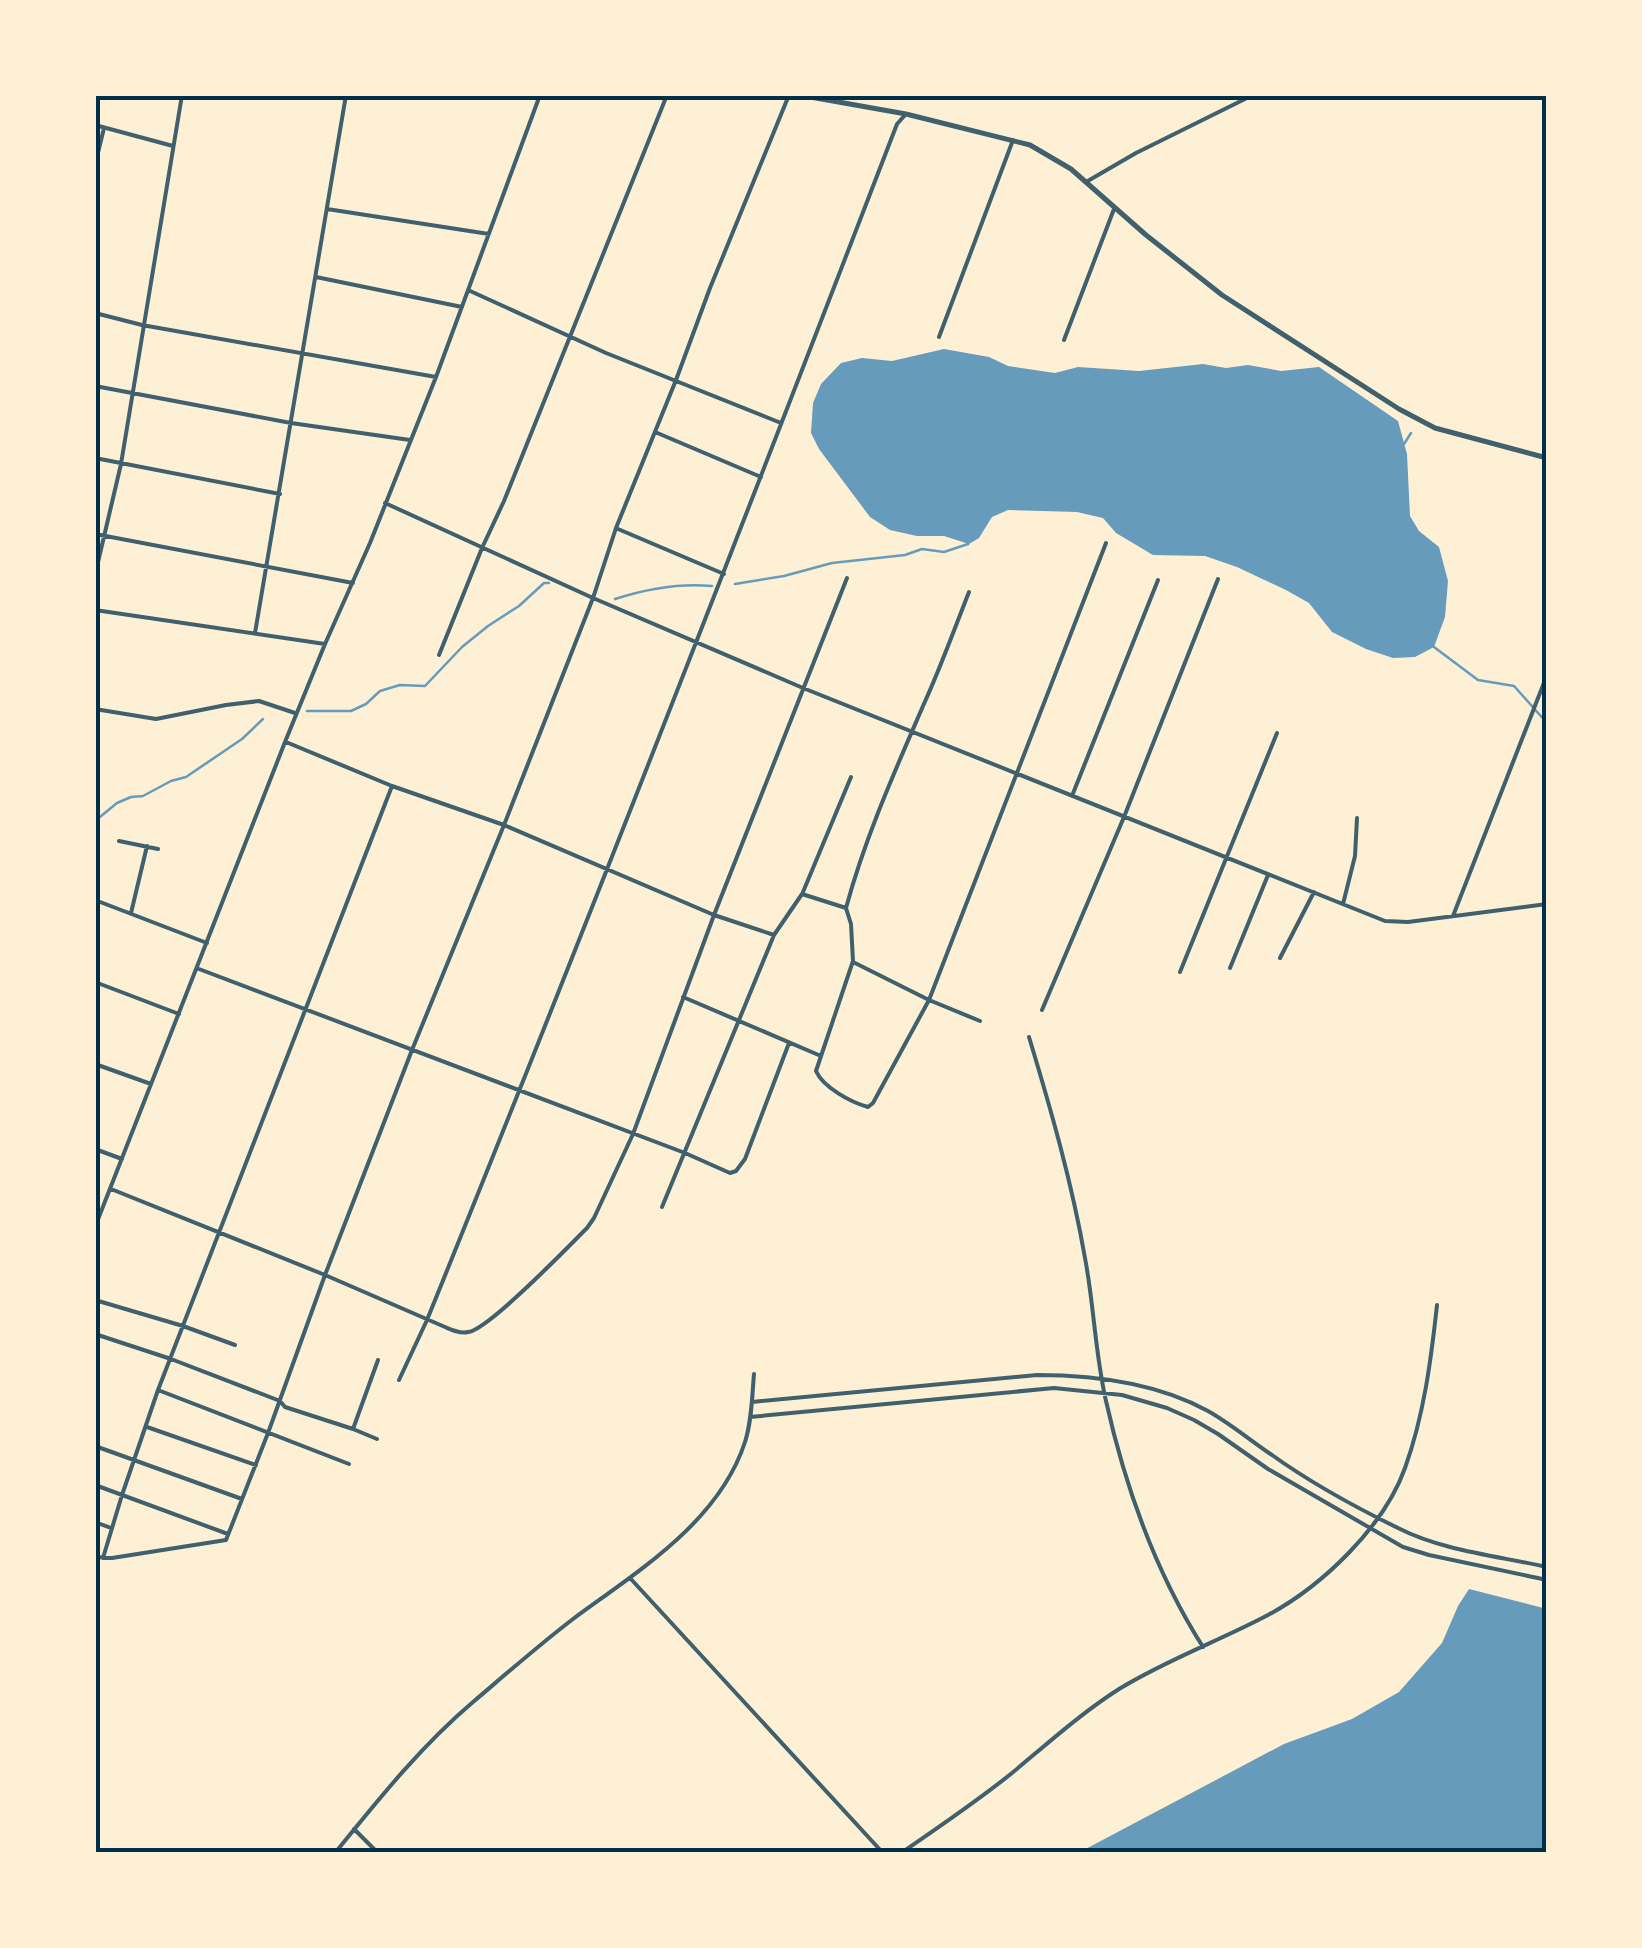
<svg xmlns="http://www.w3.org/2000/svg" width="1642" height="1948" font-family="Cabin,sans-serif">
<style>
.water{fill:#669bbc}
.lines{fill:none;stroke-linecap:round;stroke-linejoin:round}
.stream{stroke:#669bbc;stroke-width:2.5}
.minor{stroke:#3f606c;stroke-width:4}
.tertiary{stroke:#3f606c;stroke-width:5}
.neatline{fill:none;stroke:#003049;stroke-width:4}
</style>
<rect width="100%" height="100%" fill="#fdf0d5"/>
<path class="water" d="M944,349L989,357L1008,366L1055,373L1078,367L1139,371L1203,364L1226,368L1248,365L1281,371L1319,367L1398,421L1407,454L1410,516L1419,531L1439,547L1448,581L1445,617L1434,647L1415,657L1393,658L1366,649L1332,632L1309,603L1286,590L1237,567L1205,556L1153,555L1116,533L1103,518L1077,512L1008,510L992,517L979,538L969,544L944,536H917L890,530L870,517L819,449L811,433L813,403L821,384L841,363L862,358L892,361Z
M1469,1589L1547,1609V1853H1078L1284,1744L1352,1719L1399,1692L1442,1643L1458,1606Z"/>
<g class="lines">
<path class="stream" d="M1404,444L1411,433
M735,584L784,576L832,563L905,555L922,549L944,552L968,544
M615,599C646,589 680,583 712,586
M1434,647L1478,680L1514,686L1547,723
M307,711H351L366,704L380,691L400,685L425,686L462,647L488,626L519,606L544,583H549
M95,821L117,803L131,797L143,796L171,781L186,777L242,739L263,719"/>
<path class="minor" d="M95,125L173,146
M95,165L104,128
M1086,182L1136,153L1253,95
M327,209L489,234
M316,277L462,307
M468,290L606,353L781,423
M95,313L142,325L436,377
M939,337L1013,140
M1064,340L1114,209
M95,386L291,423L410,440
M655,432L761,477
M95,458L280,494
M385,503L593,598L803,688L1385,921L1408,922L1547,904
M618,529L724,574
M95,534L353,583
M95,575L121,464L182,95
M95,610L325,644
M255,633L346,95
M439,655L482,548L504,501L667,95
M95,709L156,719L226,705L259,701L295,713
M286,742L392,786L504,825L714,915L774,935
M1072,796L1158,580
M119,841L158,849
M803,892L851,777
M95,900L207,943
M1343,904L1355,856L1357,818
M846,908L851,924L853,961L816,1071C823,1087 850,1102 868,1107L873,1103L929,1000L1106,543
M846,908C865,838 894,773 923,706C940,669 954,630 969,592
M131,913L147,846
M1453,916L1547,675
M1280,958L1314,892
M853,962L929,1000L980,1021
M1230,968L1268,875
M199,969L685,1153L730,1173L736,1171L745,1159L789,1043
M1180,972L1277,733
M95,982L179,1014
M683,997L821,1056
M1042,1010L1124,817L1218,579
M1029,1037C1051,1110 1072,1183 1085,1258C1094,1305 1095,1353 1106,1401C1125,1486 1156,1573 1203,1647
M95,1064L151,1084
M95,1149L122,1159
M111,1189L325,1275L445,1327C452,1330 460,1334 468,1332C488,1330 568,1247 587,1228L594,1218L633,1134L714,915L847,578
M662,1207L774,935L802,894L846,908
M95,1227L285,742L325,644L370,543L436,377L540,95
M95,1300L183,1326L235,1345
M95,1334L171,1359L280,1401L285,1407L353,1429L377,1439
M399,1380L427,1320C588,923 743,524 897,124L906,114
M158,1390L349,1464
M752,1402L1037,1375C1094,1375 1157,1383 1208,1411C1231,1424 1251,1441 1272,1455C1311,1483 1355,1507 1398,1528C1443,1551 1498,1556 1547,1567
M750,1417L1054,1388L1122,1395L1167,1408L1194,1420L1218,1434L1268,1469L1403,1547L1429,1555L1547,1580
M147,1427L256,1465
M353,1429L378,1360
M95,1446L242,1499
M95,1485L228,1534
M95,1522L111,1528
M95,1557L112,1558L226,1540L268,1433L325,1275L412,1050L504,825L593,598L616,528L676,380L710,288L789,95
M103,1558L122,1495L158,1390L392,786
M630,1578L883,1853
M354,1829L378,1853
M335,1853C378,1800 421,1746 473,1702C506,1674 539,1645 573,1619C638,1571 719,1522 745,1442C752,1420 752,1396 754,1374
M901,1853C939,1827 976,1802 1012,1773C1047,1744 1080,1714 1119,1689C1166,1660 1219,1641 1268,1615C1322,1586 1384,1527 1405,1468C1424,1415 1431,1360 1437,1305"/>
<path class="tertiary" d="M799,95L906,114L1030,145L1071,169L1146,235L1222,295L1399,409L1435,428L1547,458"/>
</g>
<rect width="1642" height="1948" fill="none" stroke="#fdf0d5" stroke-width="195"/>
<rect x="98" y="98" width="1446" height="1752" class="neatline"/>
</svg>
